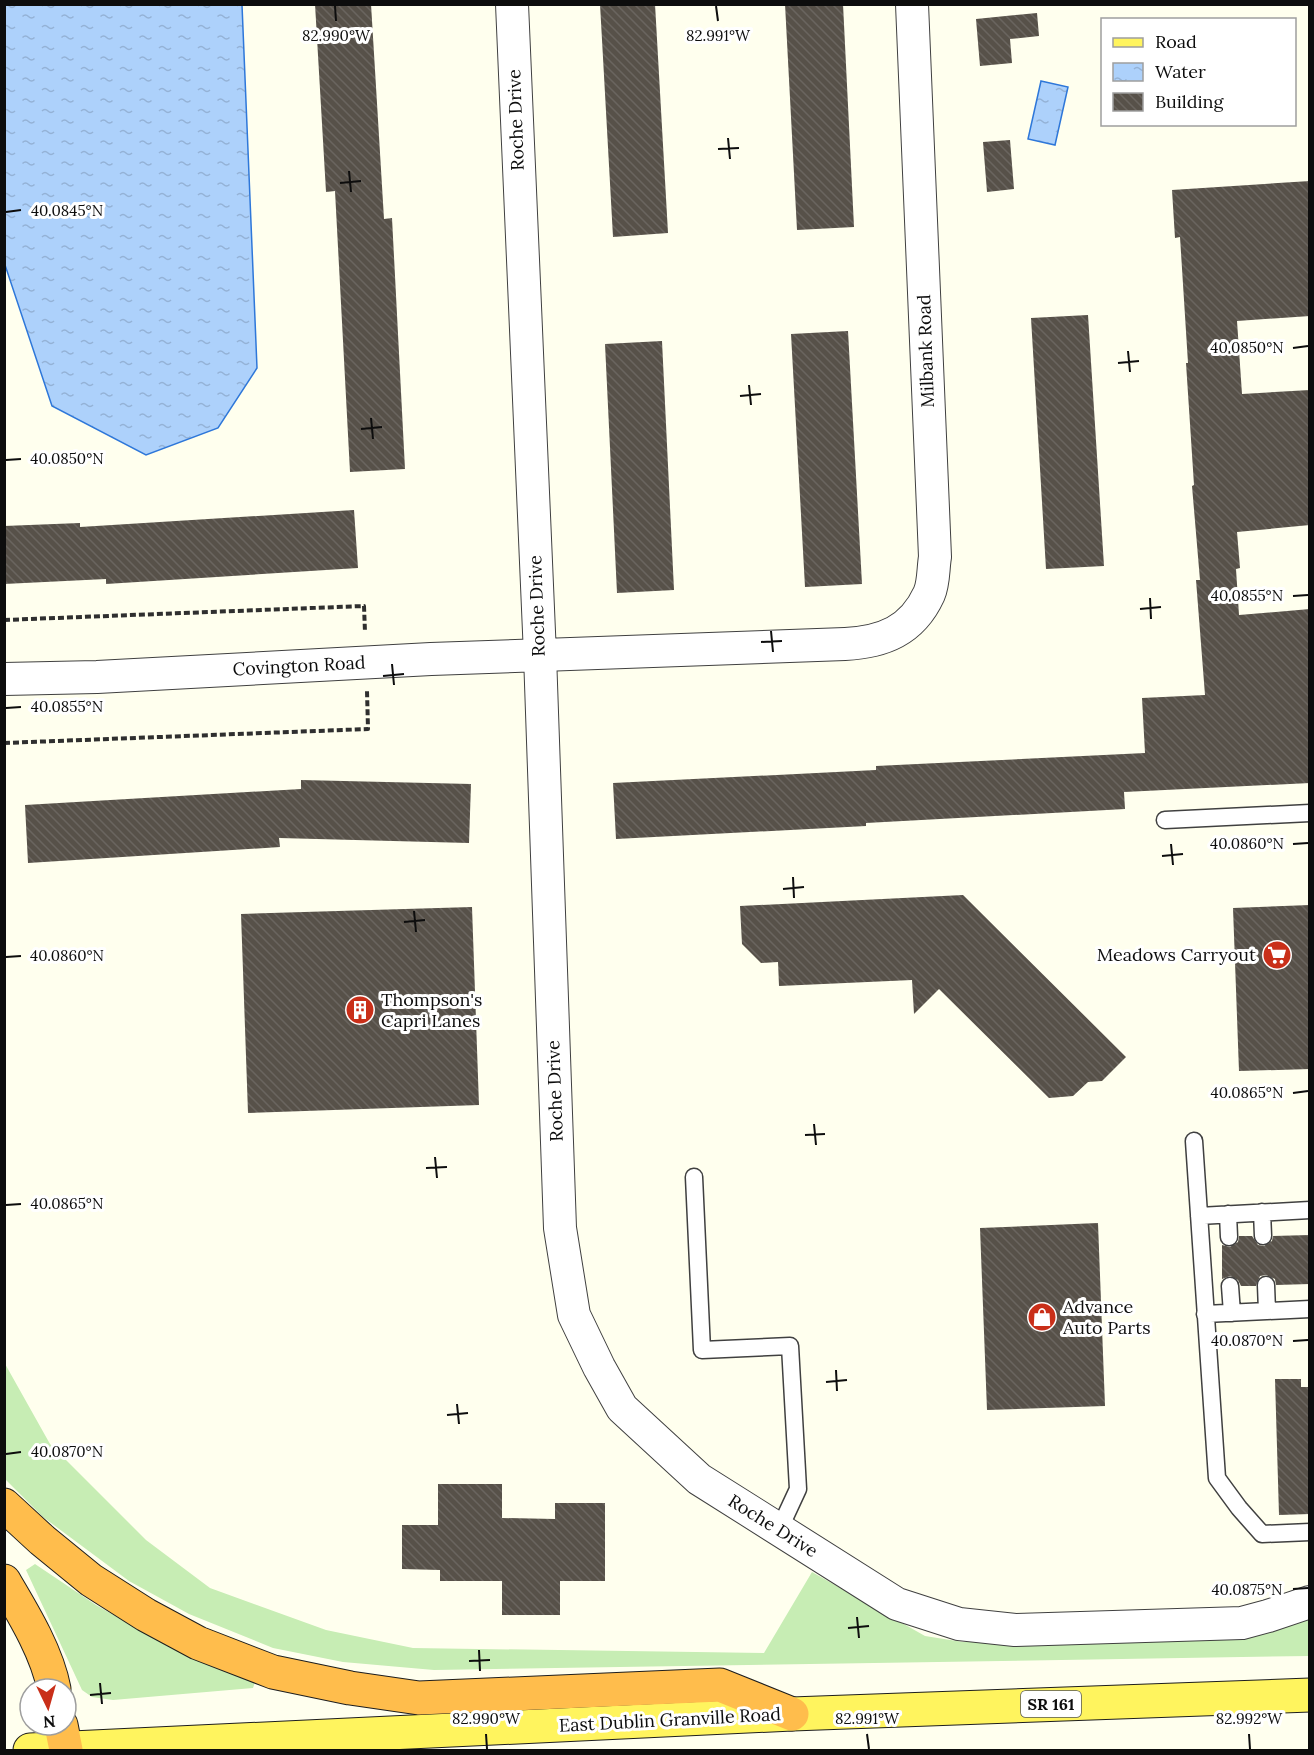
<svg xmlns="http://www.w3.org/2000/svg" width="1314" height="1755" font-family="Lora,serif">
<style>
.grass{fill:#c7edb4}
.water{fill:url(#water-ripples);stroke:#2e77d9;stroke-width:1.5}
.building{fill:url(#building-back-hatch)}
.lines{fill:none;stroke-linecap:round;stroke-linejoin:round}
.service-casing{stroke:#404040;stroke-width:19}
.minor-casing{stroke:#404040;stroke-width:34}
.primary-casing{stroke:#1e1e1e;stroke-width:35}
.motorway-casing{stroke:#1e1e1e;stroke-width:35}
.path{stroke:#2f2f2f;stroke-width:4;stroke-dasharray:6 3;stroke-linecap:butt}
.service{stroke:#fff;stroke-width:16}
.minor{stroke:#fff;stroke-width:32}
.primary{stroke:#fff45e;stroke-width:33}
.motorway{stroke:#ffbd4c;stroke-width:33}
.ticks{fill:none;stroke:#0d0d0d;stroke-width:2}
.labels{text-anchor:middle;stroke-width:6;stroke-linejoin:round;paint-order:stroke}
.shield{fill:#fff;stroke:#565656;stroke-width:1.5}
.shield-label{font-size:16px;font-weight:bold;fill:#0d0d0d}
.street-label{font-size:18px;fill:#0d0d0d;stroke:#fff}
.poi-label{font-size:18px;fill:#0d0d0d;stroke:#fff;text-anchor:start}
.ticks-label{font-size:15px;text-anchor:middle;fill:#0d0d0d;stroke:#fff;stroke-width:6;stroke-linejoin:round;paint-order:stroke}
</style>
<defs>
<pattern id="water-ripples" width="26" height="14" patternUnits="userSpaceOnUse" patternTransform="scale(1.5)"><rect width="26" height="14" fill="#add1fb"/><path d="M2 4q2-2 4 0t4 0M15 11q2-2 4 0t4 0" fill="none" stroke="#94b2d6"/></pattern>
<pattern id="building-back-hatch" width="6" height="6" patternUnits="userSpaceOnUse" patternTransform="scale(1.5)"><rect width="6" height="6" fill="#575149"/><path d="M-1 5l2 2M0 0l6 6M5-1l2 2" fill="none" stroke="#6a655f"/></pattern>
</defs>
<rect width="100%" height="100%" fill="#ffe"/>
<path class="grass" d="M4,1362L50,1444L146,1540L210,1588L326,1630L413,1648L764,1653L812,1572L925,1636L963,1642L1246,1634L1309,1617V1656L434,1670L343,1662L273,1648L189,1614L129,1581L43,1517L5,1479Z
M35,1564L96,1605L168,1646L255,1682L253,1688L113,1700L92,1697L82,1690L26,1570Z"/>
<path class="water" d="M4,5H242L257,368L218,428L146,455L52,406L5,265Z
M1041,81L1068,87L1055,145L1028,139Z"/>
<path class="building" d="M315,4H371L384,219L392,218L405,469L350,472L335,191L326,192Z
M600,4H655L668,233L613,237Z
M785,4H843L854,227L797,230Z
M1037,13L1039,36L1010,39L1012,63L980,66L976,19Z
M1010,140L1014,189L987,192L983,142Z
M1310,181V316L1237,321L1242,394L1310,390V525L1237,532L1240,568L1236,569L1239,615L1310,609V783L1124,792L1125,809L866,823V826L616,839L613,783L876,770V766L1145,753L1142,698L1205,695L1196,580H1200L1192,486L1194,485L1186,363H1188L1180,237L1175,238L1172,190Z
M1088,315L1104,566L1046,569L1031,318Z
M848,331L862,584L805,587L791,334Z
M662,341L674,590L617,593L605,344Z
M354,510L358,568L106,584V579L4,584V526L80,523V527Z
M301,780L471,784L469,843L279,838L280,847L28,863L25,805L301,789Z
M963,895L1126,1057L1102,1081L1088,1082L1073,1096L1049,1098L939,989L914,1014L912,980L779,986L778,962L761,963L742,944L740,906Z
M1310,905V1069L1239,1071L1233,908Z
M472,907L479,1105L248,1113L241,914Z
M1098,1223L1105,1406L987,1410L980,1228Z
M1310,1235V1284L1276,1285L1275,1279L1266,1275L1260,1276L1256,1286H1241L1238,1280L1230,1276L1222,1279V1245L1230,1247L1238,1242L1239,1236H1252L1258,1245L1264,1246L1272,1241L1273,1236Z
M1275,1379H1301V1387H1310V1514L1279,1515Z
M438,1484H502V1518L555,1519V1503H605V1581H560V1615H502V1581H440V1570L402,1569V1525H438Z"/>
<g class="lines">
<g class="service-casing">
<path id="service" d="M1165,820L1310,813
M1194,1141L1217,1478L1239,1508L1262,1534L1310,1532
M694,1177L702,1350L790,1346L798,1489L779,1530
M1262,1212L1263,1236
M1228,1214L1229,1237
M1199,1216L1310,1210
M1266,1285L1267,1311
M1230,1286L1232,1313
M1205,1314L1310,1309"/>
</g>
<g class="minor-casing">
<path id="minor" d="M512,4L540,655L560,1228L574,1315L599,1367L622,1408L699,1479L897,1604L959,1624L1015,1630L1242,1623L1268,1616L1310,1602
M4,679L97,677L431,659L845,644C883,642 912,631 929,594C934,583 933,568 935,557L912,4"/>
</g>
<g class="primary-casing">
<path id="primary" d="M30,1750L792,1714L1310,1695"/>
</g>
<g class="motorway-casing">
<path id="motorway" d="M4,1505L42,1540L91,1580L146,1615L198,1643L273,1672L350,1688L419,1698L720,1685L792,1714
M4,1581C23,1613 47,1652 54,1689
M61,1725L66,1750"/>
</g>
<path class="path" d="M4,620L364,606L365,632
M4,743L368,729L367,691"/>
<use href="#service" class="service"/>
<use href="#minor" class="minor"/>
<use href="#primary" class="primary"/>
<use href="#motorway" class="motorway"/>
</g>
<path class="ticks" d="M335,6L336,21M716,6L718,21M728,138L730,159M718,149L739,148M349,171L351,192M340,183L361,181M6,212L21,210M1293,348L1308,346M1128,351L1130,372M1118,363L1139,361M749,385L751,405M740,396L761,394M371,418L373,439M361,429L382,427M6,460L21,459M1293,596L1308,595M1150,598L1151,619M1140,609L1161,607M771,631L773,652M761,642L782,641M392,664L394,685M383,676L404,674M6,708L21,707M1171,844L1173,865M1293,844L1308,843M1162,856L1183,854M793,877L794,898M783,889L804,887M414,911L416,932M404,922L425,920M6,957L21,956M1293,1093L1308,1091M814,1124L816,1145M805,1135L825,1134M435,1157L437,1178M426,1168L447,1167M6,1205L21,1204M1293,1341L1308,1340M836,1370L837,1391M826,1382L847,1380M457,1404L459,1424M447,1415L468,1413M6,1454L21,1452M1293,1589L1308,1588M857,1617L859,1638M848,1628L869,1626M479,1650L480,1671M469,1661L490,1660M100,1683L102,1704M90,1695L111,1693M486,1734L487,1749M867,1734L869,1749M1249,1734L1250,1749"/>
<defs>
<g id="supermarket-disc" transform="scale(1.5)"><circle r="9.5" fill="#c92f19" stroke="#fff"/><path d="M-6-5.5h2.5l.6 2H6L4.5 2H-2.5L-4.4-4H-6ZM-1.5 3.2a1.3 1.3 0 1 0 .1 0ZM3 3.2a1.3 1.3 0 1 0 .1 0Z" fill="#fff"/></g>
<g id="building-disc" transform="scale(1.5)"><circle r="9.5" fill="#c92f19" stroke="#fff"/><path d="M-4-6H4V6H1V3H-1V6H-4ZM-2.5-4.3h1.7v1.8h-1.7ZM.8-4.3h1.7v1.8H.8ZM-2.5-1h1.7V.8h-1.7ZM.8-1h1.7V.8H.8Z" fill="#fff"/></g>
<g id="shop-disc" transform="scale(1.5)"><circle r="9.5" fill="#c92f19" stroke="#fff"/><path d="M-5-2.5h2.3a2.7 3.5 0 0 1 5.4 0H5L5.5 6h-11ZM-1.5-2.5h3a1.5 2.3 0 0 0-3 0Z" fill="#fff"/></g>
</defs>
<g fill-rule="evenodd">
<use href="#supermarket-disc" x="1277" y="955"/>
<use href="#building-disc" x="360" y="1010"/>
<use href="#shop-disc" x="1042" y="1317"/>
</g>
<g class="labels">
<rect class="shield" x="1021" y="1691" width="60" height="26" rx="4.5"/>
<g class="shield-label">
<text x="1051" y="1710">SR 161</text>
</g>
<g class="street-label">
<text transform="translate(516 120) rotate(-92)" y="6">Roche Drive</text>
<text transform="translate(926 351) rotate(-92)" y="6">Milbank Road</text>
<text transform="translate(537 606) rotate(-92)" y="6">Roche Drive</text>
<text transform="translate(299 666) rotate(-3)" y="6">Covington Road</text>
<text transform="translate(555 1091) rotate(-92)" y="6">Roche Drive</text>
<text transform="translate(773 1526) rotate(32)" y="6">Roche Drive</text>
<text transform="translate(670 1720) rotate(-3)" y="6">East Dublin Granville Road</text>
</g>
<g class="poi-label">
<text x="1256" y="961" text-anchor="end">Meadows Carryout</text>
<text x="381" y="1006">Thompson's<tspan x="381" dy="21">Capri Lanes</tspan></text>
<text x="1063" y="1313">Advance<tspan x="1063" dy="21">Auto Parts</tspan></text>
</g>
</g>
<g class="ticks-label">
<text x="336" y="41">82.990°W</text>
<text x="718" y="41">82.991°W</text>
<text x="67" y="216">40.0845°N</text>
<text x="1247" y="353">40.0850°N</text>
<text x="67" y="464">40.0850°N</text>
<text x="1247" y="601">40.0855°N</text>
<text x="67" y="712">40.0855°N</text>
<text x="1247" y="849">40.0860°N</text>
<text x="67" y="961">40.0860°N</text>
<text x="1247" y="1098">40.0865°N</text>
<text x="67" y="1209">40.0865°N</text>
<text x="1247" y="1346">40.0870°N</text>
<text x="67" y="1457">40.0870°N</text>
<text x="1247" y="1595">40.0875°N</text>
<text x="486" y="1724">82.990°W</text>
<text x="867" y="1724">82.991°W</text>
<text x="1249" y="1724">82.992°W</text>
</g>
<rect width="1314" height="1755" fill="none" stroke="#0d0d0d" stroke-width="12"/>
<rect x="1101" y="18" width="195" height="108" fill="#ffffff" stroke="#9e9e9e" stroke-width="1.5"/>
<rect x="1113" y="38" width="30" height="9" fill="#fff45e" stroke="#9e9e9e" stroke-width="1.5"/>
<text x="1155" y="48" font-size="18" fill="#0d0d0d">Road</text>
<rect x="1113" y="63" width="30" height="18" fill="url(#water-ripples)" stroke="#9e9e9e" stroke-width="1.5"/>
<text x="1155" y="78" font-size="18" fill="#0d0d0d">Water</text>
<rect x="1113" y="93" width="30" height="18" fill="url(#building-back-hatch)" stroke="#9e9e9e" stroke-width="1.5"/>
<text x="1155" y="108" font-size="18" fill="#0d0d0d">Building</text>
<g transform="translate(48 1707) rotate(175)"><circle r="28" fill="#ffffff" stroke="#9e9e9e" stroke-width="1.5"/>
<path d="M0-4.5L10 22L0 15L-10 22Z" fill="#c92f19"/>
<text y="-9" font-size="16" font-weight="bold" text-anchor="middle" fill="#0d0d0d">N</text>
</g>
</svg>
